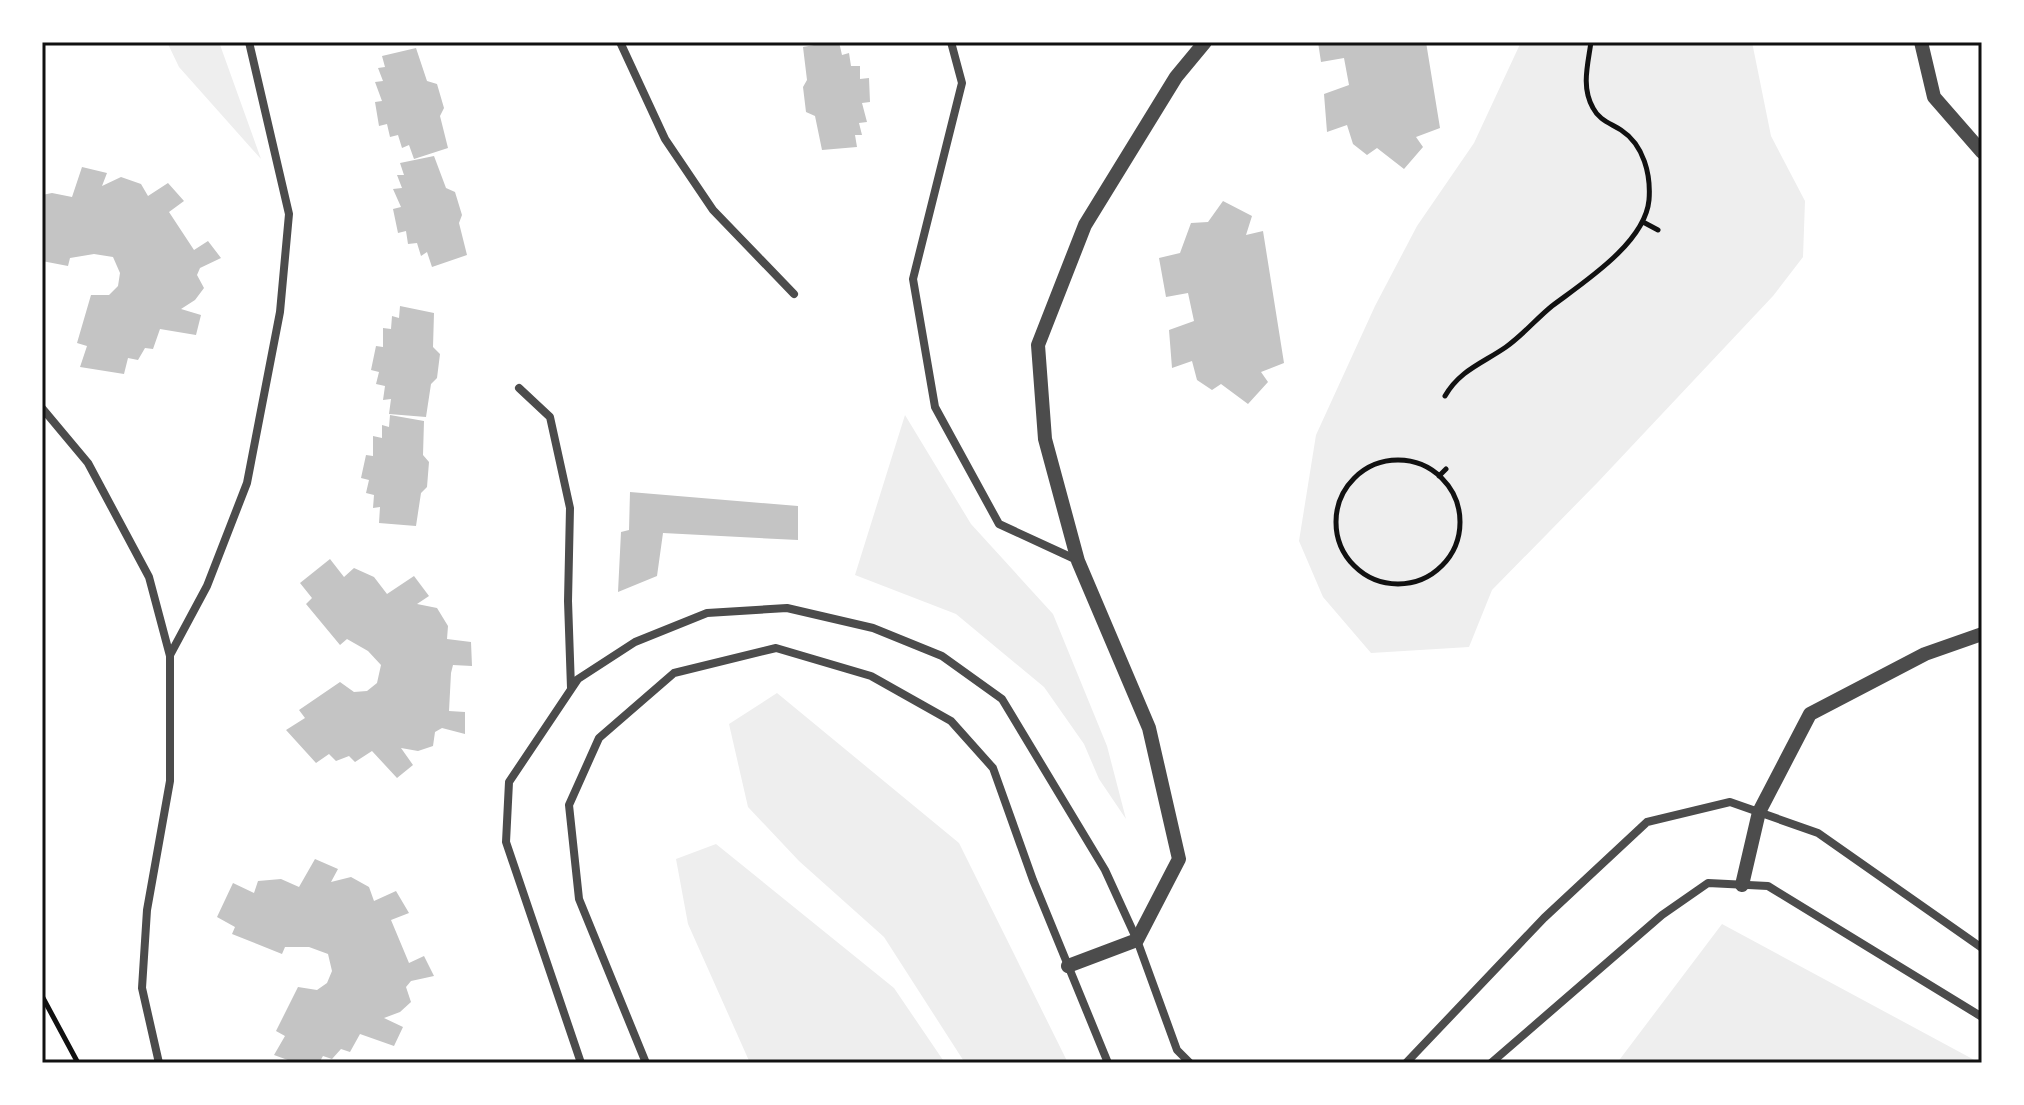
<svg xmlns="http://www.w3.org/2000/svg" width="2024" height="1105" font-family="'Source Sans 3',sans-serif">
<style>
.green{fill:#eee}
.building{fill:#c4c4c4}
.lines{fill:none;stroke-linecap:round;stroke-linejoin:round}
.path{stroke:#111;stroke-width:5}
.minor{stroke:#4c4c4c;stroke-width:8}
.tertiary{stroke:#4c4c4c;stroke-width:14}
.neatline{fill:none;stroke:#111;stroke-width:3}
</style>
<rect width="100%" height="100%" fill="#fff"/>
<path class="green" d="M167,42H219L261,159L179,67Z
M1521,42H1752L1771,136L1805,201L1803,257L1773,296L1598,482L1492,590L1469,647L1371,653L1323,597L1299,541L1316,435L1375,306L1417,226L1474,143Z
M905,415L971,524L1053,614L1107,746L1126,819L1099,779L1084,744L1044,687L956,614L855,575Z
M777,693L959,843L1068,1063H965L884,937L799,861L748,807L729,724Z
M716,844L894,988L945,1063H750L688,924L676,859Z
M1722,924L1980,1063H1617Z"/>
<path class="building" d="M831,42H839L842,55L849,53L851,66H860V79L869,78L870,102L862,103L867,122L859,123L862,135H855L857,147L822,150L815,116L806,112L803,87L807,80L803,47Z
M1318,42H1426L1440,128L1416,137L1423,147L1404,169L1377,148L1367,155L1353,144L1347,125L1327,132L1324,94L1349,85L1344,58L1321,62Z
M416,48L427,81L437,84L444,108L440,116L448,148L414,159L409,145L402,148L398,135L390,137L387,124L379,126L375,102L382,101L375,82L383,81L378,68L385,67L382,56Z
M434,156L446,188L455,192L462,215L459,223L467,255L432,267L427,252L421,256L417,243L408,244L406,231L398,233L393,209L401,207L393,189L402,188L397,175H404L400,163Z
M82,167L107,173L102,186L121,177L141,184L148,196L168,183L184,201L169,212L194,250L208,241L221,258L200,268L197,275L204,288L195,300L181,309L201,315L196,335L160,329L153,349L145,348L138,360L128,358L124,374L80,367L87,346L77,343L91,295H109L118,286L120,273L113,257L94,254L70,258L68,266L42,261V195L52,193L72,197Z
M1223,201L1252,216L1246,235L1263,231L1284,363L1261,372L1268,382L1248,404L1221,384L1212,390L1197,380L1192,361L1172,368L1169,330L1194,321L1188,293L1166,297L1159,258L1180,253L1191,223L1208,222Z
M400,306L434,313L433,347L440,354L437,378L431,384L426,417L389,414L391,399L383,400L385,386L376,384L379,372L371,370L376,346L383,347V328L391,329L392,316L399,318Z
M390,415L424,421L423,455L429,462L427,487L421,493L416,526L379,523L380,507L373,508L374,495L366,493L369,480L361,478L366,455L373,456V436L382,438V425L389,427Z
M630,492L798,506V540L663,533L657,576L618,592L621,532L629,530Z
M330,559L344,577L354,568L374,577L387,594L414,576L429,596L417,604L437,608L448,626L447,639L471,642L472,666L453,665L451,673L449,711L465,712V734L442,728L435,732L433,746L418,751L401,748L413,765L397,778L372,751L355,762L349,756L336,761L329,754L316,763L286,730L305,718L299,710L340,682L354,692L367,691L377,683L381,665L368,651L347,639L340,645L306,604L312,598L300,583Z
M315,859L338,869L331,882L351,877L369,887L374,901L396,891L409,913L391,920L409,963L424,956L434,976L411,981L406,987L411,1002L400,1012L384,1018L403,1027L394,1046L360,1034L350,1052L341,1049L332,1059L323,1056L319,1063H296L274,1055L285,1036L276,1031L298,987L317,990L327,983L332,971L328,954L309,947H285L282,954L232,934L235,927L217,917L233,883L254,893L258,881L281,879L299,887Z"/>
<g class="lines">
<path class="path" d="M1643,222L1658,230
M1445,396C1460,370 1483,363 1506,347C1523,335 1536,319 1552,306C1584,282 1645,243 1649,200C1651,175 1644,145 1621,130C1610,123 1599,120 1593,108C1581,87 1588,64 1591,42
M1336 522a62 62 0 1 1 124 0a62 62 0 1 1-124 0Z
M1439,476L1446,469
M42,996L78,1063"/>
<path class="minor" d="M620,42L665,139L713,210L794,294
M951,42L962,83L913,279L935,407L999,524L1077,560
M519,388L550,417L570,508L568,601L571,688
M42,408L88,463L149,577L170,656V781L147,910L142,988L159,1063
M170,655L207,586L247,483L280,312L289,214L249,42
M581,1063L506,842L509,782L578,679L635,642L707,613L787,608L873,628L942,656L1002,699L1105,870L1137,940L1177,1050L1190,1063
M646,1063L579,899L569,805L599,738L674,673L776,648L871,676L951,721L993,768L1033,880L1108,1063
M1406,1063L1544,918L1647,822L1730,802L1818,833L1982,948
M1491,1063L1662,915L1708,883L1768,886L1982,1017"/>
<path class="tertiary" d="M1921,42L1934,97L1982,152
M1742,885L1759,812L1810,714L1925,654L1982,634
M1068,966L1137,940L1179,859L1149,728L1078,561L1045,439L1038,345L1085,225L1176,77L1205,42"/>
</g>
<rect width="2024" height="1105" fill="none" stroke="#ffffff" stroke-width="88"/>
<rect x="44" y="44" width="1936" height="1017" class="neatline"/>
</svg>
